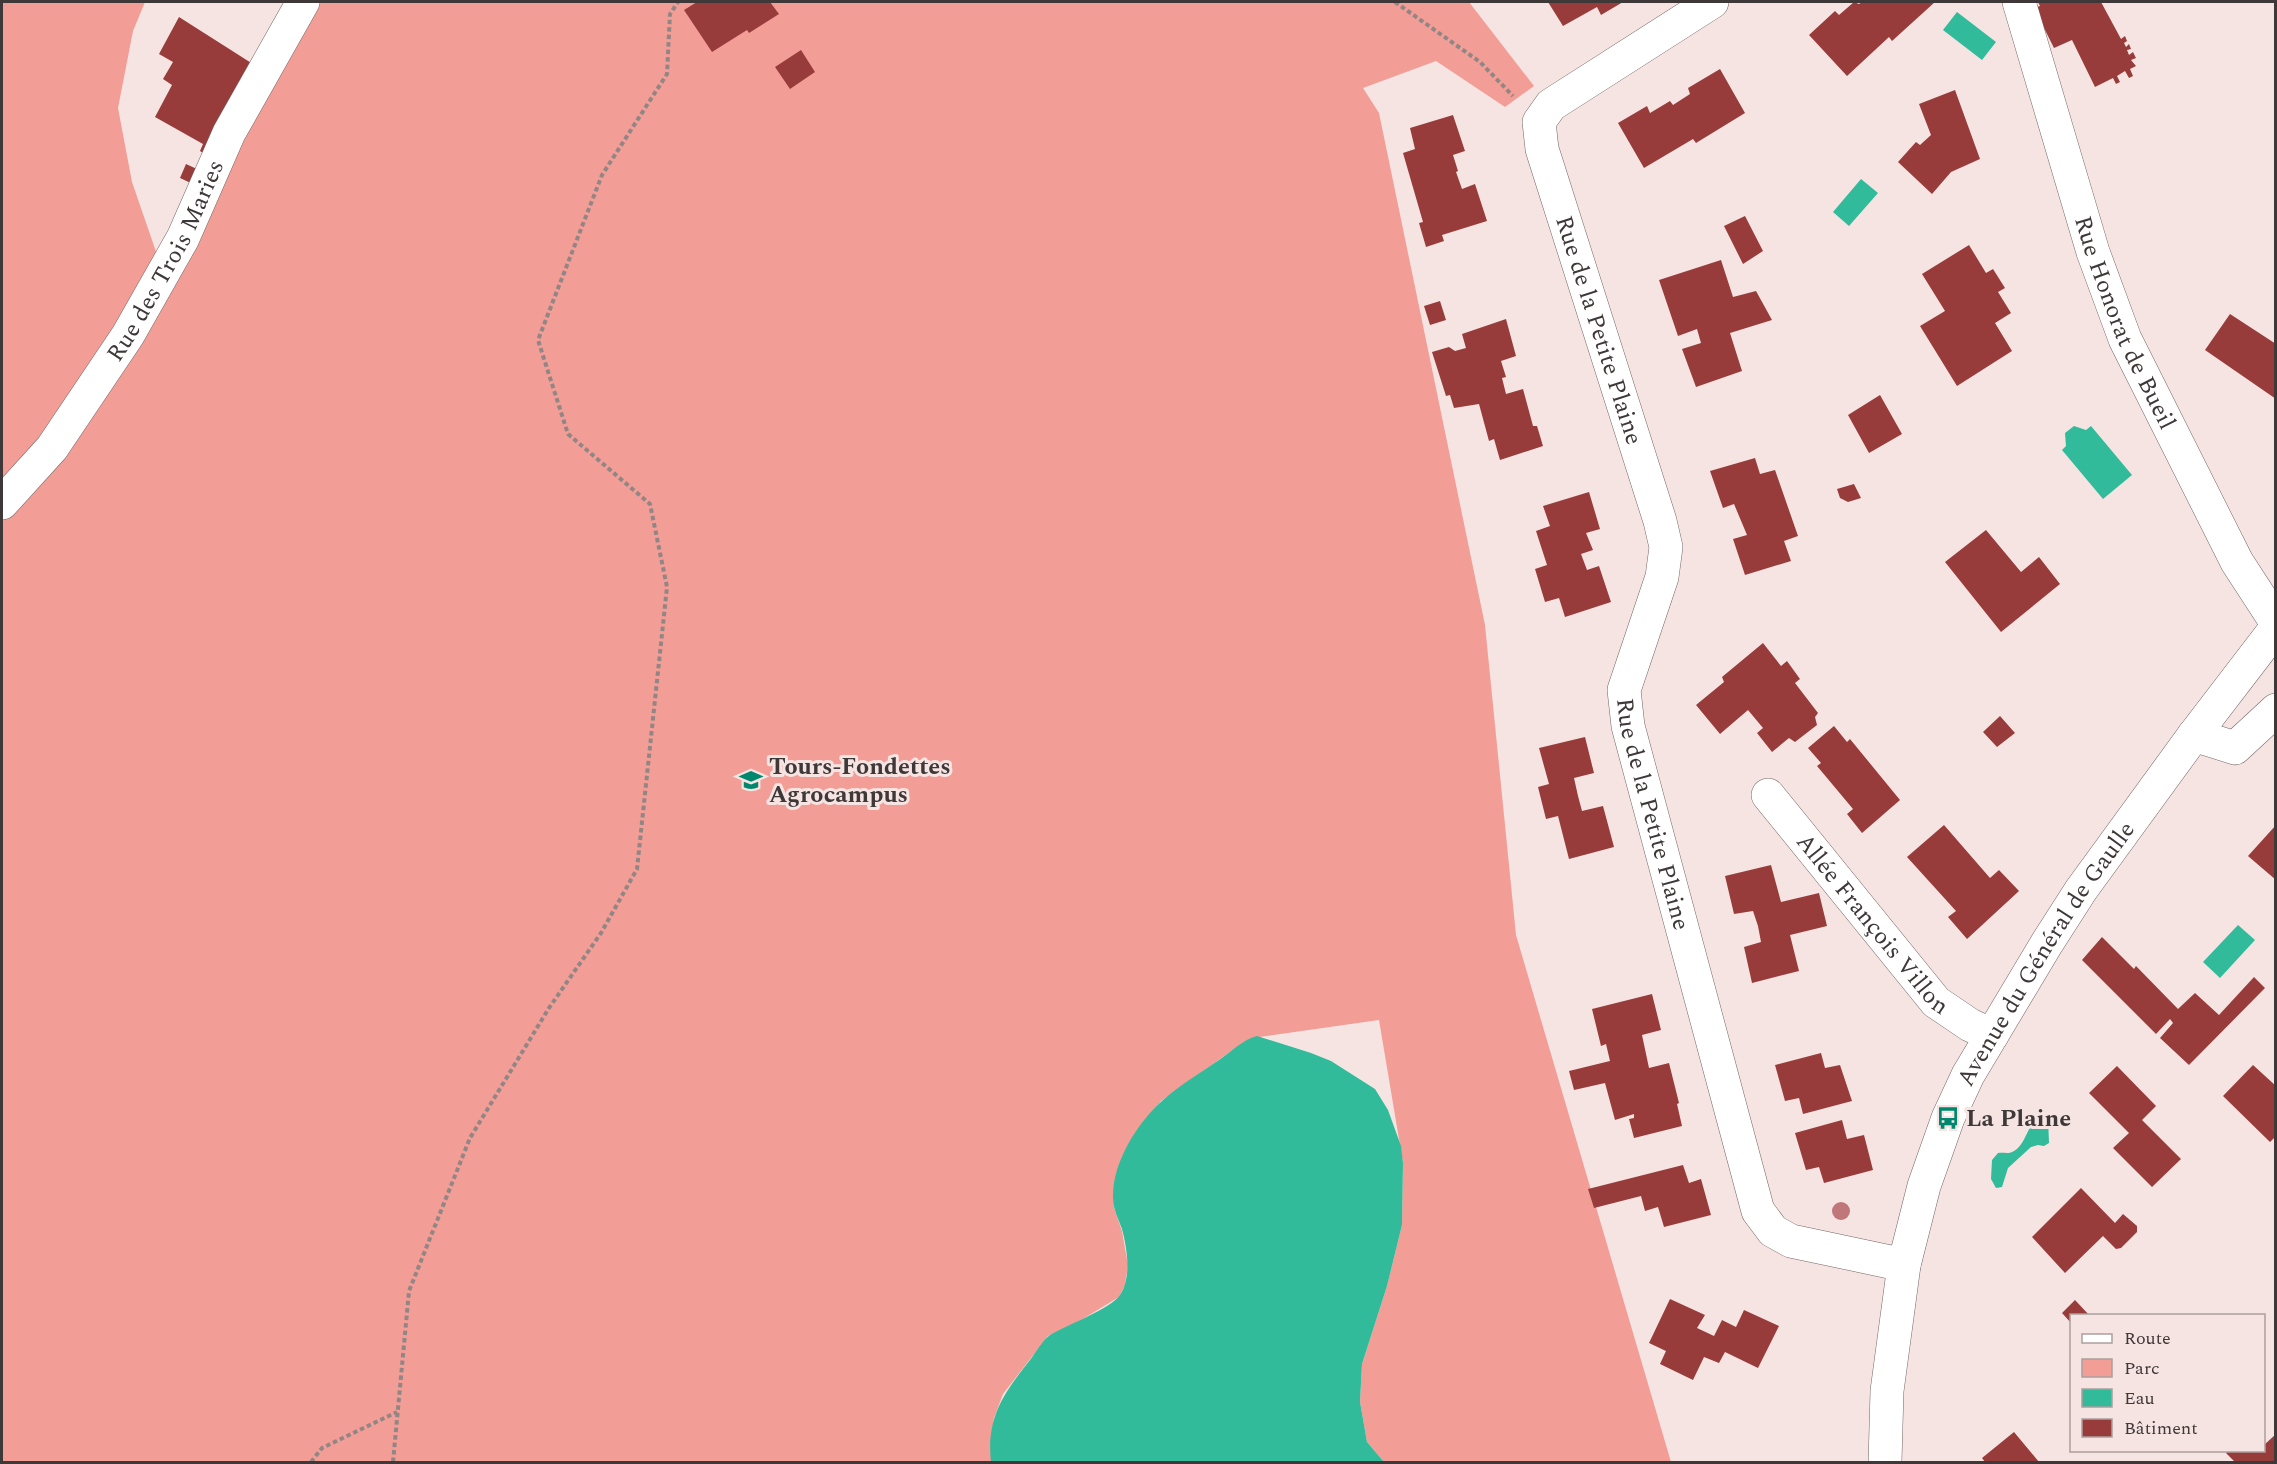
<svg xmlns="http://www.w3.org/2000/svg" width="2277" height="1464" font-family="Spectral,serif">
<style>
.green{fill:#f39d97}
.water{fill:#31bb9b}
.building{fill:#983c3b}
.lines{fill:none;stroke-linecap:round;stroke-linejoin:round}
.minor-casing{stroke:#756665;stroke-width:34}
.path{stroke:#928685;stroke-width:4;stroke-dasharray:4.5 3;stroke-linecap:butt}
.minor{stroke:#fff;stroke-width:33}
.tree{fill:#c0777a}
.labels{text-anchor:middle;stroke-width:6;stroke-linejoin:round;paint-order:stroke}
.street-label{font-size:24px;fill:#3f3838;stroke:#f5e4e2}
.poi-label{font-size:24px;font-weight:bold;fill:#3f3838;stroke:#f5e4e2;text-anchor:start}
</style>
<rect width="100%" height="100%" fill="#f5e4e2"/>
<path class="green" d="M2,2H145L133,31L118,108L132,182L163,272L303,2H1469L1534,86L1505,107L1436,61L1363,88L1379,113L1485,625L1516,935L1671,1462H1384L1367,1442L1360,1402L1362,1364L1387,1286L1402,1225L1403,1163L1379,1020L1253,1038L1241,1044L1161,1101L1128,1146L1114,1185L1113,1196L1114,1208L1122,1231L1128,1265L1125,1285L1119,1297L1081,1320L1048,1336L1003,1394L994,1418L991,1437V1462H2Z"/>
<path class="water" d="M1957,12L1996,42L1982,60L1943,30Z
M1861,179L1878,193L1849,226L1833,212Z
M2074,426L2086,430L2091,426L2132,475L2103,499L2062,450L2066,446L2065,433Z
M2238,925L2255,940L2220,978L2203,962Z
M1257,1036L1311,1053L1331,1061L1375,1089L1388,1110L1401,1146L1403,1163L1402,1225L1387,1286L1362,1364L1360,1402L1367,1442L1384,1462H991C986,1417 1004,1393 1030,1360C1036,1352 1042,1341 1050,1335C1065,1326 1112,1308 1120,1295C1132,1277 1127,1248 1122,1229C1118,1218 1113,1209 1113,1198C1112,1163 1137,1123 1163,1100C1180,1085 1200,1073 1219,1060C1231,1052 1242,1040 1257,1036Z
M2042,1115L2048,1118L2049,1143L2044,1146L2038,1145L2031,1147L2008,1168L2002,1187L1996,1188L1991,1179L1992,1160L1998,1153C2003,1152 2008,1154 2012,1152C2027,1146 2027,1121 2042,1115Z"/>
<path class="building" d="M697,2H770L779,14L749,33L747,30L712,52L684,10Z
M1548,2H1623L1601,15L1597,7L1563,26Z
M1854,2L1859,4L1862,2H1935L1892,41L1889,37L1847,76L1809,35L1835,11L1839,15Z
M2038,2H2101L2121,39L2125,36L2127,41L2124,43L2126,47L2129,44L2131,49L2127,50L2129,55L2133,52L2136,58L2131,60L2136,66L2130,69L2133,76L2129,78L2125,71L2117,76L2120,82L2116,84L2113,78L2095,87L2072,40L2054,48L2034,8L2040,6Z
M179,17L256,66L206,155L200,151L203,144L155,117L172,85L163,79L173,62L159,54Z
M801,50L815,72L790,89L775,67Z
M1720,69L1745,113L1696,143L1693,139L1644,168L1618,123L1647,106L1650,113L1670,101L1673,105L1690,94L1688,88Z
M1955,90L1980,159L1951,172L1932,194L1898,162L1916,142L1920,145L1931,135L1919,104Z
M1453,115L1465,151L1453,155L1458,171L1456,172L1462,189L1475,184L1487,221L1442,235L1444,241L1426,247L1419,223L1423,222L1403,153L1415,149L1410,128Z
M186,164L199,170L193,184L180,178Z
M1745,216L1763,251L1743,264L1724,226Z
M1969,245L1986,273L1993,269L2005,288L1998,292L2011,313L1995,323L2012,351L1957,386L1920,326L1945,311L1922,274Z
M1721,260L1733,297L1756,291L1772,320L1730,333L1742,371L1696,387L1682,349L1701,343L1697,329L1678,336L1659,280Z
M1440,301L1446,320L1430,325L1424,306Z
M2230,314L2276,344V399L2205,350Z
M1506,319L1516,356L1501,361L1506,377L1502,378L1506,394L1523,389L1533,426H1537L1543,446L1500,460L1494,439L1489,441L1479,404L1454,408L1450,395L1446,396L1432,352L1449,347L1455,351L1466,348L1462,334Z
M1880,395L1902,434L1869,453L1848,415Z
M1755,458L1760,474L1775,470L1798,536L1784,541L1791,561L1745,575L1733,539L1747,535L1734,504L1723,508L1710,471Z
M1854,484L1861,498L1848,502L1840,498L1837,489Z
M1589,492L1600,529L1586,533L1593,550L1581,554L1587,570L1599,566L1611,602L1565,617L1559,598L1545,602L1535,569L1547,565L1536,531L1550,526L1543,506Z
M1986,530L2021,572L2039,557L2060,584L2001,632L1945,562Z
M1763,643L1781,666L1787,661L1800,679L1795,683L1818,713L1815,717L1817,725L1795,742L1789,738L1772,752L1757,733L1763,728L1748,710L1720,734L1696,705L1724,682L1722,677Z
M2000,716L2015,733L1997,747L1983,732Z
M1834,726L1847,742L1850,739L1900,800L1862,833L1847,814L1853,809L1817,766L1821,763L1808,748Z
M1585,737L1594,773L1574,778L1578,796L1582,811L1603,806L1614,847L1569,859L1558,816L1546,819L1538,787L1549,784L1539,748Z
M1944,825L1990,878L1999,870L2019,891L1967,939L1948,917L1956,911L1907,857Z
M2276,825V880L2248,856Z
M1771,865L1781,902L1819,893L1827,926L1790,935L1799,971L1752,983L1744,947L1761,942L1758,926L1753,911L1734,914L1725,876Z
M2102,937L2134,969L2136,966L2178,1009L2195,993L2219,1015L2254,977L2265,988L2189,1065L2160,1038L2173,1023L2170,1019L2156,1034L2082,960Z
M1652,994L1661,1030L1642,1035L1649,1068L1669,1063L1679,1103L1677,1104L1682,1126L1634,1138L1629,1119L1634,1118V1114L1615,1120L1605,1083L1574,1090L1569,1071L1610,1061L1606,1044L1601,1046L1592,1009Z
M1821,1053L1825,1068L1840,1065L1852,1101L1803,1114L1799,1098L1785,1101L1775,1065Z
M2253,1065L2276,1086V1136L2270,1142L2223,1096Z
M2117,1066L2156,1106L2142,1120L2181,1159L2152,1187L2113,1148L2129,1133L2089,1093Z
M1842,1120L1847,1139L1864,1135L1873,1170L1824,1183L1819,1167L1806,1170L1795,1133Z
M1683,1165L1689,1183L1701,1179L1711,1215L1664,1227L1658,1207L1645,1211L1641,1196L1594,1208L1588,1189Z
M2081,1188L2115,1223L2123,1214L2137,1226V1232L2121,1248L2116,1249L2103,1236L2065,1273L2032,1237Z
M1670,1299L1705,1315L1697,1328L1714,1336L1722,1320L1736,1327L1744,1310L1779,1326L1758,1368L1725,1352L1719,1363L1704,1357L1693,1380L1660,1364L1666,1351L1649,1343Z
M2075,1300L2090,1316H2072V1324L2062,1313Z
M2014,1432L2039,1462H1985L1982,1458Z
M2276,1434V1462H2235L2226,1453L2228,1450H2254L2256,1452L2264,1450V1445Z"/>
<g class="lines">
<g class="minor-casing">
<g id="minor">
<path id="s1" d="M1712,2L1551,105L1539,122L1542,149L1660,521L1666,547L1662,577L1624,690L1628,726L1758,1211L1773,1231L1791,1241L1904,1265"/>
<path id="s2" d="M2019,2L2093,252L2125,339L2237,562L2276,622"/>
<path id="s3" d="M2,503L52,448L128,335L183,238L229,133L303,2"/>
<path d="M2194,735L2235,748L2276,710"/>
<path id="s4" d="M1768,795L1936,1002L1970,1025L1992,1035"/>
<path id="s5" d="M1885,1462L1887,1391L1904,1265L1924,1186L1948,1118L1968,1075L2047,943L2081,890L2194,735L2276,628"/>
</g>
</g>
<path class="path" d="M1395,2L1480,62L1513,96
M311,1462L322,1448L397,1412
M393,1462L409,1291L470,1138L549,1008L601,933L637,869L667,587L650,504L568,434L538,340L602,175L667,74L670,14L678,2"/>
<use href="#minor" class="minor"/>
</g>
<circle class="tree" cx="1841" cy="1211" r="9"/>
<defs>
<g id="school-bare" transform="scale(1.8)"><path d="M0-5L7-2L0 1L-7-2ZM-4 1L0 2.5L4 1V4Q0 6-4 4Z" fill="#00886e" stroke="#f5e4e2" stroke-width="2.5" paint-order="stroke"/></g>
<g id="bus-bare" transform="scale(1.8)"><path d="M-5-6H5V4H4V6H2V4H-2V6H-4V4H-5ZM-3.5-4V0h7V-4ZM-3.5 1.2v1.5H-2V1.2ZM2 1.2v1.5H3.5V1.2Z" fill="#00886e" stroke="#f5e4e2" stroke-width="2.5" paint-order="stroke"/></g>
</defs>
<g fill-rule="evenodd">
<use href="#school-bare" x="751" y="780"/>
<use href="#bus-bare" x="1948" y="1118"/>
</g>
<g class="labels">
<g class="street-label">
<text dy="8" stroke="none"><textPath href="#s3" startOffset="294">Rue des Trois Maries</textPath></text>
<text dy="8" stroke="none"><textPath href="#s2" startOffset="338">Rue Honorat de Bueil</textPath></text>
<text dy="8" stroke="none"><textPath href="#s1" startOffset="429">Rue de la Petite Plaine</textPath></text>
<text dy="8" stroke="none"><textPath href="#s1" startOffset="933">Rue de la Petite Plaine</textPath></text>
<text dy="8" stroke="none"><textPath href="#s4" startOffset="166">Allée François Villon</textPath></text>
<text dy="8" stroke="none"><textPath href="#s5" startOffset="543">Avenue du Général de Gaulle</textPath></text>
</g>
<g class="poi-label">
<text x="769" y="774">Tours-Fondettes<tspan x="769" dy="28">Agrocampus</tspan></text>
<text x="1966" y="1126">La Plaine</text>
</g>
</g>
<rect width="2277" height="1464" fill="none" stroke="#3f3838" stroke-width="6"/>
<rect x="2070" y="1314" width="195" height="138" fill="#f5e4e2" stroke="#ac9f9e" stroke-width="1.5"/>
<rect x="2082" y="1334" width="30" height="9" fill="#ffffff" stroke="#ac9f9e" stroke-width="1.5"/>
<text x="2124" y="1344" font-size="18" fill="#3f3838">Route</text>
<rect x="2082" y="1359" width="30" height="18" fill="#f39d97" stroke="#ac9f9e" stroke-width="1.5"/>
<text x="2124" y="1374" font-size="18" fill="#3f3838">Parc</text>
<rect x="2082" y="1389" width="30" height="18" fill="#31bb9b" stroke="#ac9f9e" stroke-width="1.5"/>
<text x="2124" y="1404" font-size="18" fill="#3f3838">Eau</text>
<rect x="2082" y="1419" width="30" height="18" fill="#983c3b" stroke="#ac9f9e" stroke-width="1.5"/>
<text x="2124" y="1434" font-size="18" fill="#3f3838">Bâtiment</text>
</svg>
